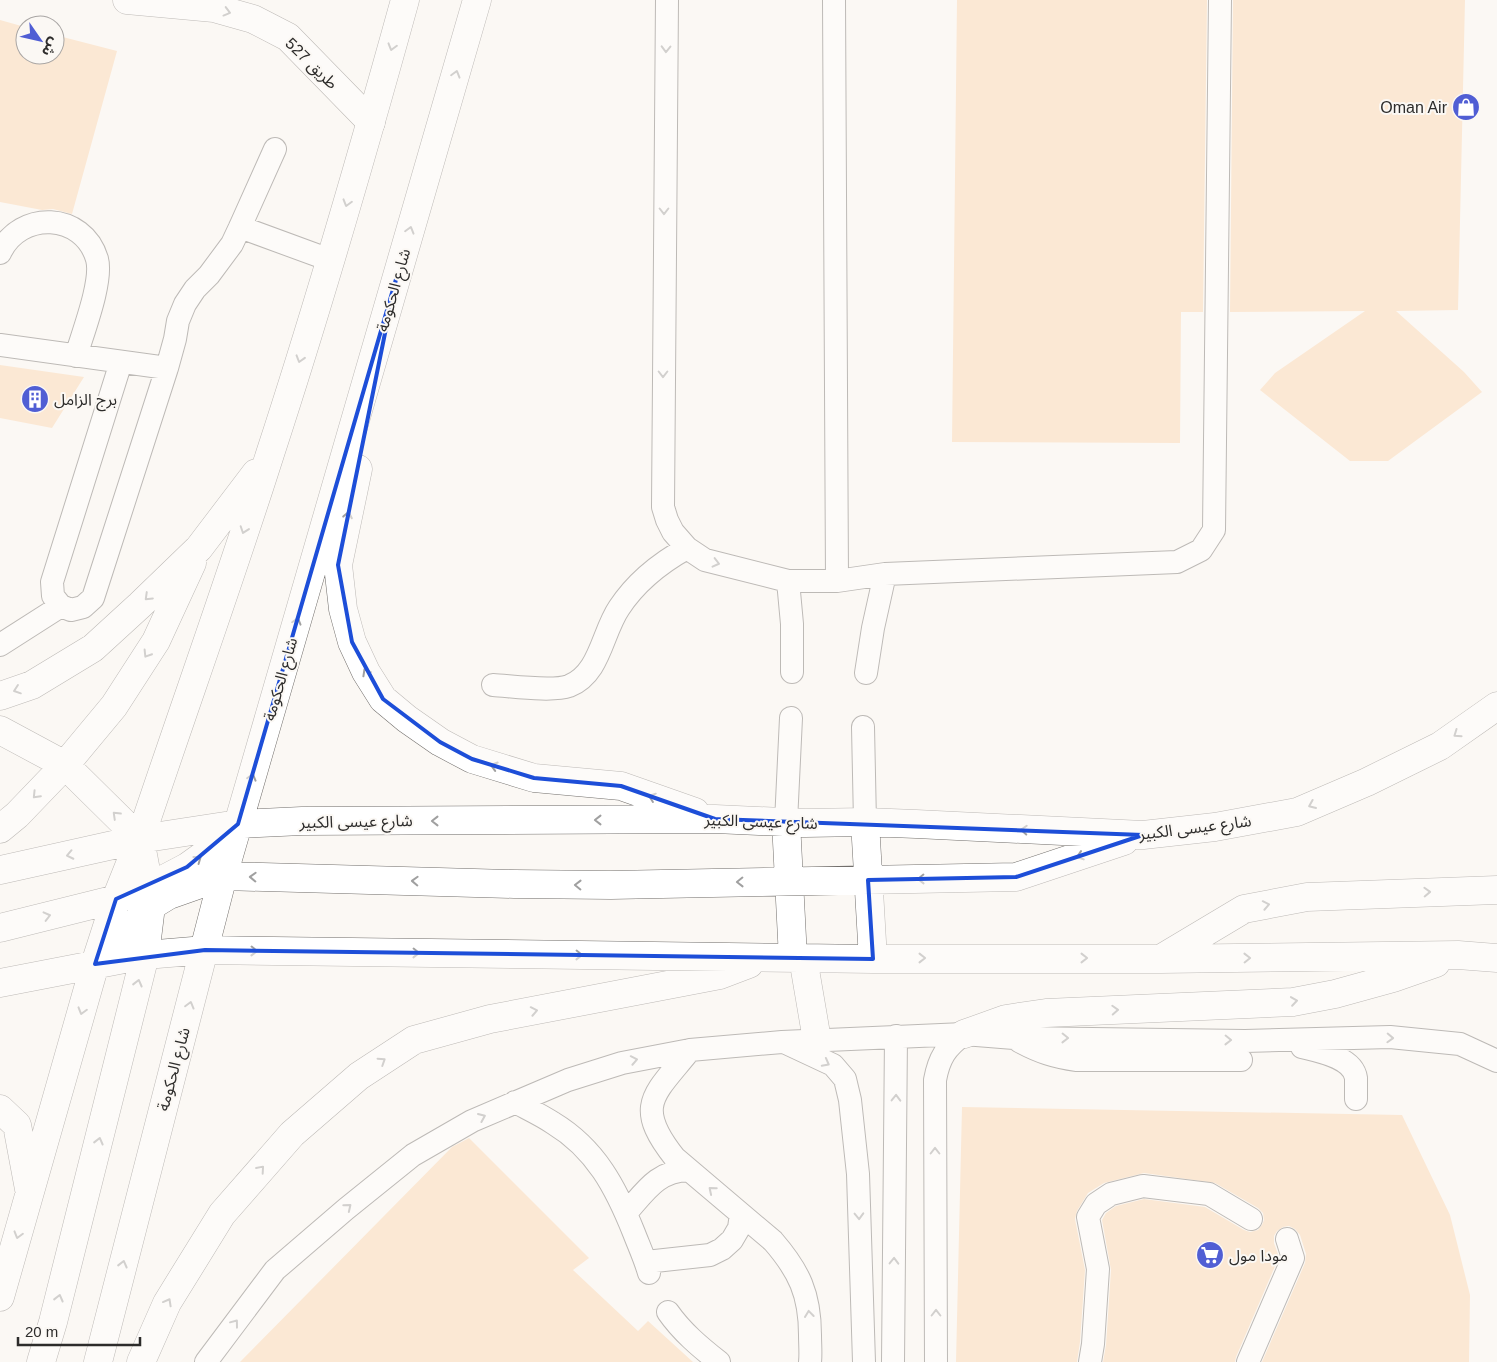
<svg xmlns="http://www.w3.org/2000/svg" width="1497" height="1362" font-family="Helvetica,'Noto Sans Arabic',sans-serif">
<style>
.building{fill:#fbd5ad}
.lines{fill:none;stroke-linecap:round;stroke-linejoin:round}
.service-casing{stroke:#726f6c;stroke-width:24}
.minor-casing{stroke:#726f6c;stroke-width:29}
.secondary-casing{stroke:#726f6c;stroke-width:29}
.service{stroke:#fff;stroke-width:22}
.minor{stroke:#fff;stroke-width:28}
.secondary{stroke:#fff;stroke-width:28}
.oneway{stroke:#a0a0a0}
.marked{fill:none;stroke:#1d4ed8;stroke-width:4;stroke-linejoin:round}
.labels{text-anchor:middle;stroke-width:4;stroke-linejoin:round;paint-order:stroke}
.street-label{font-size:16px;fill:#2d2c2b;stroke:#fbf8f4}
.poi-label{font-size:16px;fill:#2d2c2b;stroke:#fbf8f4;text-anchor:start}
</style>
<rect width="100%" height="100%" fill="#fbf8f4"/>
<path class="building" d="M957,0H1207L1203,312H1181L1180,443L952,442Z
M1233,0H1465L1458,310L1396,311L1464,372L1482,392L1388,461H1350L1260,390L1275,373L1365,311L1230,312Z
M0,20L25,27V55H55V35L117,51L72,214L53,209L42,210L0,202Z
M0,365L84,377L52,428L0,418Z
M962,1107L1402,1115L1450,1215L1470,1295L1469,1362H1262L1305,1263L1306,1254L1300,1235L1295,1229L1289,1226L1283,1227L1277,1231L1274,1236V1243L1279,1257L1236,1357L1235,1362H1103L1106,1345L1111,1270L1102,1220L1106,1213L1116,1206L1144,1199L1205,1207L1244,1230L1250,1232L1258,1230L1262,1225L1264,1220L1263,1213L1258,1208L1215,1183L1144,1173L1104,1183L1088,1193L1077,1211L1075,1219L1085,1270L1080,1342L1077,1362H956Z
M469,1138L589,1258L573,1270L638,1331L648,1321L693,1362H240L452,1147Z"/>
<g class="lines">
<g class="service-casing">
<path id="service" d="M667,0L663,507L667,520L673,532L687,548L705,560L788,581H837L885,574L1177,562L1201,550L1214,530L1220,0
M834,0L837,581
M240,227L330,260
M0,253C20,210 83,212 97,259C103,281 83,332 76,356
M0,345L167,368
M121,362L52,582L53,596L61,606L71,610L83,607L93,598L167,368L175,339L178,321L185,304L195,289L209,275L232,244L240,227L275,149
M788,581L792,624V672
M0,645L61,606
M866,673L873,628L885,574
M493,685C511,686 552,692 569,686C600,674 602,633 619,608C636,582 660,563 687,548
M863,727L865,822
M786,822L791,718
M1019,1041C1039,1052 1055,1057 1077,1060H1241
M786,1043L833,1065L845,1079L850,1100L858,1174L864,1362
M1302,1047C1318,1051 1353,1057 1356,1078C1356,1085 1356,1092 1356,1099
M690,1050C654,1095 633,1105 675,1158L773,1241C799,1271 810,1294 810,1335C810,1344 811,1354 810,1362
M515,1102C528,1109 541,1115 553,1123C596,1149 616,1188 634,1233C639,1246 645,1259 649,1273
M626,1213C645,1192 657,1171 688,1170
M646,1262L710,1255L722,1249L732,1240L739,1228L741,1214
M668,1312C682,1332 700,1347 719,1362
M206,1362L275,1270L346,1209L413,1155L472,1121L568,1080L622,1063L690,1050L782,1042L964,1034L1014,1038L1245,1041L1390,1037L1460,1044L1497,1061
M893,1362L896,1036
M936,1362L935,1080C939,1058 946,1047 964,1034
M1090,1362L1093,1344L1098,1269L1088,1217L1096,1204L1111,1194L1143,1186L1209,1194L1251,1219
M1248,1362L1293,1258L1287,1239"/>
</g>
<g class="minor-casing">
<path id="minor" d="M127,0L214,8L253,19L288,37L371,122"/>
</g>
<g class="secondary-casing">
<path id="secondary" d="M358,469L338,565L343,609L352,642L366,672L383,699L407,719L440,742L472,759L534,778L621,786L695,812
M0,696L32,685L93,648L140,605L199,548L256,473
M0,730L65,765L140,839L146,871L151,906L145,955L137,987L53,1322L41,1362
M786,822L793,958
M865,822L873,959
M0,829L17,815L65,765L114,706L156,641L192,563
M0,870L140,839L238,824L302,821L715,819L805,823L865,822L916,824L1143,835L1215,827L1297,812L1367,782L1440,746L1497,706
M0,928L116,899L149,887L187,867L219,844L237,825
M803,958L817,1040
M1162,958L1244,909L1307,897L1497,890
M100,959L151,906L169,895L223,876L514,884L611,885L1016,877L1124,841
M0,983L145,955L205,950L873,959H1161L1458,955L1497,958
M964,1034L1006,1019L1046,1013L1293,1002L1335,994L1393,978L1436,963
M0,1109L17,1125L29,1189
M0,1297L95,964L116,899L140,839C183,710 229,583 270,454C319,304 363,152 405,0
M98,1362L223,876L477,0
M141,1362L167,1303L222,1214L292,1134L359,1076L414,1040L490,1019L720,975L749,964"/>
</g>
<use href="#service" class="service"/>
<use href="#minor" class="minor"/>
<use href="#secondary" class="secondary"/>
</g>
<defs><path id="oneway-chevron" d="M-2-3.5L2.5 0L-2 3.5" fill="none" stroke-width="1.6" stroke-linecap="round" stroke-linejoin="round" transform="scale(1.25)"/></defs>
<g class="oneway">
<use href="#oneway-chevron" transform="translate(227 12) rotate(15)"/>
<use href="#oneway-chevron" transform="translate(392 47) rotate(106)"/>
<use href="#oneway-chevron" transform="translate(666 49) rotate(91)"/>
<use href="#oneway-chevron" transform="translate(456 74) rotate(-74)"/>
<use href="#oneway-chevron" transform="translate(347 203) rotate(106)"/>
<use href="#oneway-chevron" transform="translate(664 211) rotate(90)"/>
<use href="#oneway-chevron" transform="translate(410 230) rotate(-74)"/>
<use href="#oneway-chevron" transform="translate(300 359) rotate(107)"/>
<use href="#oneway-chevron" transform="translate(663 374) rotate(90)"/>
<use href="#oneway-chevron" transform="translate(348 515) rotate(-79)"/>
<use href="#oneway-chevron" transform="translate(244 530) rotate(109)"/>
<use href="#oneway-chevron" transform="translate(716 563) rotate(14)"/>
<use href="#oneway-chevron" transform="translate(148 597) rotate(136)"/>
<use href="#oneway-chevron" transform="translate(297 621) rotate(-74)"/>
<use href="#oneway-chevron" transform="translate(147 654) rotate(122)"/>
<use href="#oneway-chevron" transform="translate(366 672) rotate(-119)"/>
<use href="#oneway-chevron" transform="translate(17 690) rotate(161)"/>
<use href="#oneway-chevron" transform="translate(1457 734) rotate(145)"/>
<use href="#oneway-chevron" transform="translate(494 766) rotate(-163)"/>
<use href="#oneway-chevron" transform="translate(252 777) rotate(-74)"/>
<use href="#oneway-chevron" transform="translate(36 795) rotate(134)"/>
<use href="#oneway-chevron" transform="translate(652 797) rotate(-161)"/>
<use href="#oneway-chevron" transform="translate(1312 805) rotate(157)"/>
<use href="#oneway-chevron" transform="translate(116 815) rotate(-136)"/>
<use href="#oneway-chevron" transform="translate(598 820) rotate(180)"/>
<use href="#oneway-chevron" transform="translate(435 821) rotate(180)"/>
<use href="#oneway-chevron" transform="translate(1024 830) rotate(-177)"/>
<use href="#oneway-chevron" transform="translate(70 855) rotate(168)"/>
<use href="#oneway-chevron" transform="translate(1080 856) rotate(162)"/>
<use href="#oneway-chevron" transform="translate(198 859) rotate(-36)"/>
<use href="#oneway-chevron" transform="translate(253 877) rotate(-178)"/>
<use href="#oneway-chevron" transform="translate(921 879) rotate(179)"/>
<use href="#oneway-chevron" transform="translate(415 881) rotate(-178)"/>
<use href="#oneway-chevron" transform="translate(740 882) rotate(179)"/>
<use href="#oneway-chevron" transform="translate(578 885) rotate(-179)"/>
<use href="#oneway-chevron" transform="translate(1427 892) rotate(-2)"/>
<use href="#oneway-chevron" transform="translate(1266 905) rotate(-11)"/>
<use href="#oneway-chevron" transform="translate(47 916) rotate(-14)"/>
<use href="#oneway-chevron" transform="translate(254 951) rotate(1)"/>
<use href="#oneway-chevron" transform="translate(416 953) rotate(1)"/>
<use href="#oneway-chevron" transform="translate(579 955) rotate(1)"/>
<use href="#oneway-chevron" transform="translate(922 958)"/>
<use href="#oneway-chevron" transform="translate(1084 958)"/>
<use href="#oneway-chevron" transform="translate(1247 958) rotate(-1)"/>
<use href="#oneway-chevron" transform="translate(138 983) rotate(-76)"/>
<use href="#oneway-chevron" transform="translate(1294 1001) rotate(-8)"/>
<use href="#oneway-chevron" transform="translate(190 1005) rotate(-75)"/>
<use href="#oneway-chevron" transform="translate(1115 1010) rotate(-3)"/>
<use href="#oneway-chevron" transform="translate(82 1011) rotate(106)"/>
<use href="#oneway-chevron" transform="translate(534 1011) rotate(-11)"/>
<use href="#oneway-chevron" transform="translate(1065 1038) rotate(1)"/>
<use href="#oneway-chevron" transform="translate(1390 1038) rotate(2)"/>
<use href="#oneway-chevron" transform="translate(1228 1040) rotate(1)"/>
<use href="#oneway-chevron" transform="translate(634 1060) rotate(-11)"/>
<use href="#oneway-chevron" transform="translate(382 1061) rotate(-33)"/>
<use href="#oneway-chevron" transform="translate(826 1063) rotate(28)"/>
<use href="#oneway-chevron" transform="translate(896 1098) rotate(-89)"/>
<use href="#oneway-chevron" transform="translate(482 1117) rotate(-23)"/>
<use href="#oneway-chevron" transform="translate(99 1141) rotate(-76)"/>
<use href="#oneway-chevron" transform="translate(935 1151) rotate(-90)"/>
<use href="#oneway-chevron" transform="translate(261 1169) rotate(-49)"/>
<use href="#oneway-chevron" transform="translate(712 1190) rotate(-140)"/>
<use href="#oneway-chevron" transform="translate(348 1207) rotate(-39)"/>
<use href="#oneway-chevron" transform="translate(859 1216) rotate(88)"/>
<use href="#oneway-chevron" transform="translate(18 1235) rotate(106)"/>
<use href="#oneway-chevron" transform="translate(894 1261) rotate(-89)"/>
<use href="#oneway-chevron" transform="translate(123 1264) rotate(-76)"/>
<use href="#oneway-chevron" transform="translate(59 1298) rotate(-76)"/>
<use href="#oneway-chevron" transform="translate(168 1302) rotate(-61)"/>
<use href="#oneway-chevron" transform="translate(936 1313) rotate(-90)"/>
<use href="#oneway-chevron" transform="translate(809 1314) rotate(-97)"/>
<use href="#oneway-chevron" transform="translate(235 1323) rotate(-53)"/>
</g>
<path d="M0 0H1497V1362H0ZM396,279L338,565L352,642L383,699L440,742L472,759L534,778L621,786L715,819L1143,835L1016,877L868,880L873,959L205,950L95,964L116,899L187,867L238,824Z" fill="#fbf8f4" fill-opacity=".55" fill-rule="evenodd"/>
<path class="marked" d="M396,279L338,565L352,642L383,699L440,742L472,759L534,778L621,786L715,819L1143,835L1016,877L868,880L873,959L205,950L95,964L116,899L187,867L238,824Z"/>
<defs>
<g id="shop-disc" transform="scale(1.4375)"><circle r="9.5" fill="#505ed4" stroke="#fbf8f4"/><path d="M-5-2.5h2.3a2.7 3.5 0 0 1 5.4 0H5L5.5 6h-11ZM-1.5-2.5h3a1.5 2.3 0 0 0-3 0Z" fill="#fff"/></g>
<g id="building-disc" transform="scale(1.4375)"><circle r="9.5" fill="#505ed4" stroke="#fbf8f4"/><path d="M-4-6H4V6H1V3H-1V6H-4ZM-2.5-4.3h1.7v1.8h-1.7ZM.8-4.3h1.7v1.8H.8ZM-2.5-1h1.7V.8h-1.7ZM.8-1h1.7V.8H.8Z" fill="#fff"/></g>
<g id="supermarket-disc" transform="scale(1.4375)"><circle r="9.5" fill="#505ed4" stroke="#fbf8f4"/><path d="M-6-5.5h2.5l.6 2H6L4.5 2H-2.5L-4.4-4H-6ZM-1.5 3.2a1.3 1.3 0 1 0 .1 0ZM3 3.2a1.3 1.3 0 1 0 .1 0Z" fill="#fff"/></g>
</defs>
<g fill-rule="evenodd">
<use href="#shop-disc" x="1466" y="107"/>
<use href="#building-disc" x="35" y="399"/>
<use href="#supermarket-disc" x="1210" y="1255"/>
</g>
<g class="labels">
<g class="street-label">
<text transform="translate(312 63) rotate(44)" y="6">طريق 527</text>
<text transform="translate(393 290) rotate(-74)" y="6">شارع الحكومة</text>
<text transform="translate(280 679) rotate(-74)" y="6">شارع الحكومة</text>
<text transform="translate(356 821) rotate(-1)" y="6">شارع عيسى الكبير</text>
<text transform="translate(761 821) rotate(2)" y="6">شارع عيسى الكبير</text>
<text transform="translate(1195 827) rotate(-7)" y="6">شارع عيسى الكبير</text>
<text transform="translate(173 1069) rotate(-75)" y="6">شارع الحكومة</text>
</g>
<g class="poi-label">
<text x="1447" y="113" text-anchor="end">Oman Air</text>
<text x="54" y="405">برج الزامل</text>
<text x="1229" y="1261">مودا مول</text>
</g>
</g>
<g transform="translate(40 40) rotate(124)"><circle r="24" fill="#fbf8f4" stroke="#a9a6a4"/>
<path d="M0-4L9 19L0 12L-9 19Z" fill="#505ed4"/>
<text y="-8" font-size="14" font-weight="bold" text-anchor="middle" fill="#2d2c2b">ش</text>
</g>
<path d="M18 1337v8h122v-8" fill="none" stroke="#2d2c2b" stroke-width="2.5"/>
<text x="25" y="1337" font-size="15" fill="#2d2c2b" stroke="#fbf8f4" stroke-width="4" paint-order="stroke">20 m</text>
</svg>
